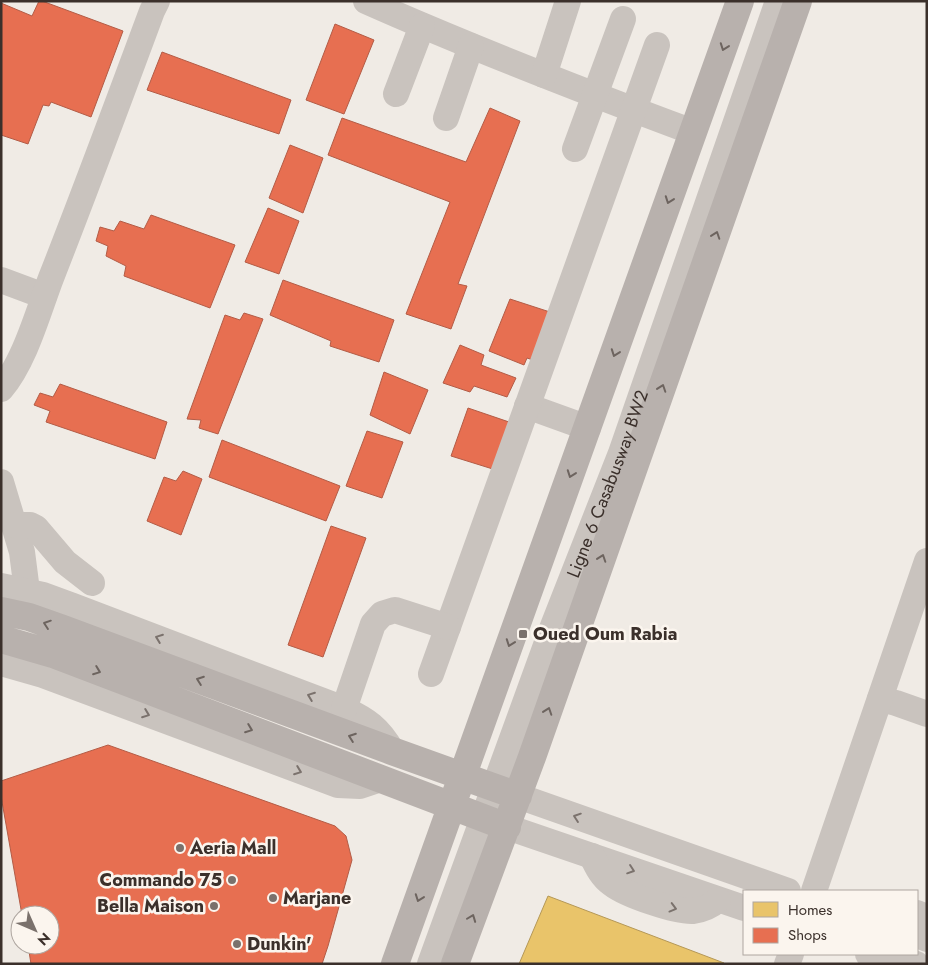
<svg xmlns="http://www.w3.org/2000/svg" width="928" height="965" font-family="Jost,sans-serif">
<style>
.homes{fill:#e9c46a;stroke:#b59857}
.shops{fill:#e76f51;stroke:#b35c46}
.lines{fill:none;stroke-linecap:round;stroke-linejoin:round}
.minor{stroke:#c9c3be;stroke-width:26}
.major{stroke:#b8b1ad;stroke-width:28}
.oneway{stroke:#6d645f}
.oneway2{stroke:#7b726d}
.poi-dot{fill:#7a716c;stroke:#fbf5ee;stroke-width:2}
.labels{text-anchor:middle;stroke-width:5;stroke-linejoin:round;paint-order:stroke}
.street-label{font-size:18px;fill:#3b302b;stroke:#fbf5ee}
.poi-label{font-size:18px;font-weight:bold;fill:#3b302b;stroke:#fbf5ee;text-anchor:start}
</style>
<rect width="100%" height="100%" fill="#f0ebe5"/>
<path class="homes" d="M548,896L724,963L519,964Z"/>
<path class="shops" d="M39,1H42L123,31L91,117L51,102L49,106L43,105L28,144L1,135V3L32,16Z
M335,24L374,40L344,114L306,100Z
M162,52L291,100L279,134L147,90Z
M490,108L520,121L458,284L467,286L451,329L406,314L450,202L328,155L342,118L466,162Z
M290,145L323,158L303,213L269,198Z
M268,208L299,221L279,274L245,262Z
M151,215L235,245L210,308L124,276L126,266L106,256L108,246L96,241L100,227L114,231L120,221L144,229Z
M283,280L394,320L379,362L330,346L331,341L270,315Z
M510,299L553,313L536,361L527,358L524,365L489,351Z
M244,313L263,319L218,434L199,428L201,420L187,419L225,315L240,320Z
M460,345L484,355L481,365L516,378L507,397L474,386L470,392L443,383Z
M384,372L428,390L410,434L370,415Z
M60,384L167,422L155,459L46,422L50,411L34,405L40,393L53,397Z
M468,408L512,423L496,470L451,456Z
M367,431L403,442L382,498L346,486Z
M222,440L340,486L326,521L209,477Z
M183,471L202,479L181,535L147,521L164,477L176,481Z
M331,526L366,538L323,657L288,645Z
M108,745L335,826L346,836L352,860L328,946L322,964H31L28,945H50V915H22L1,796V781Z"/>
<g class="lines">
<g class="minor">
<path d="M366,1C474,49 583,91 693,132"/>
<path d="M544,75L568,1"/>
<path d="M396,94L422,26"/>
<path d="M446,118L471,46"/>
<path d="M575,149L623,19"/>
<path d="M1,280L44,296"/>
<path d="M1,389C25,361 38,312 51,278C86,189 119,100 152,11L157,1"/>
<path d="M527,406L588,428"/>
<path d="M1,482L22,552L27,591"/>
<path d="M14,525H30L36,528L65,562L92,583"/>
<path d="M1,586L43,595L73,606L344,709C367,720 379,728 392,751"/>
<path d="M1,663L43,675L338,785L360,786L381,779"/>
<path d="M431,674L657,45"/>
<path d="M880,699L896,703L927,714"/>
<path d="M344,709L373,624L382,614L395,610L448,627"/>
<path d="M518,796L788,891"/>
<path d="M507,827L744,908"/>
<path d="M592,856C597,867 602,877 612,884C626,895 676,912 693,911C703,910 711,906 718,900"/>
<path d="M814,891L927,561"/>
<path d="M917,913L927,917"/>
<path d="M917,935L927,939"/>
<path d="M868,954L875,964"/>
<path d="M889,954L916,964"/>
<path id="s1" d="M430,964L553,626L621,453L778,1"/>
<path d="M787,964L791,954"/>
</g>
<path class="major" d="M1,611L29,617L63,629L392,751L518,796
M1,639L53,654L507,827
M395,964L740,1
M455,964L532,757L798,1"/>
</g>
<defs><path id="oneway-chevron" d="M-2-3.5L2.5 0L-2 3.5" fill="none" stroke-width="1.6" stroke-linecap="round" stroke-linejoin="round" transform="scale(1.25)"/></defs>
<g class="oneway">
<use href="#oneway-chevron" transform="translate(724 47) rotate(110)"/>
<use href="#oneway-chevron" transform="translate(669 200) rotate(110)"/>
<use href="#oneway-chevron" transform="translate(716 235) rotate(-71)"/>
<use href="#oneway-chevron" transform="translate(615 353) rotate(110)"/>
<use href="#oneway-chevron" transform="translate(662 388) rotate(-71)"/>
<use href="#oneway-chevron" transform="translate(571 474) rotate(110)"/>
<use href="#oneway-chevron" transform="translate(602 558) rotate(-71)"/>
<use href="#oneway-chevron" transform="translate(47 624) rotate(-161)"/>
<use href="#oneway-chevron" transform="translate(510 643) rotate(110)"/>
<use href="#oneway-chevron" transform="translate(97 671) rotate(21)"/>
<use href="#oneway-chevron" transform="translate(200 680) rotate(-160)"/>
<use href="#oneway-chevron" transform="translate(548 711) rotate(-71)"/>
<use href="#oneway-chevron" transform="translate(249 729) rotate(21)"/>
<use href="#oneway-chevron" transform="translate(352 737) rotate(-160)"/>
<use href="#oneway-chevron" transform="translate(419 898) rotate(110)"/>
<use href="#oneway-chevron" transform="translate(472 918) rotate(-69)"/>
</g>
<g class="oneway2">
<use href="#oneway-chevron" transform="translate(159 638) rotate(-159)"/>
<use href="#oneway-chevron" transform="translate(311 696) rotate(-159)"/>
<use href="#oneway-chevron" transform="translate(146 714) rotate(21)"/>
<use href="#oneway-chevron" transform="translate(298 771) rotate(21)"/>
<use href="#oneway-chevron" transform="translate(577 817) rotate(-161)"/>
<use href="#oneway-chevron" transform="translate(631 870) rotate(19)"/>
<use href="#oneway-chevron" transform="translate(673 908) rotate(15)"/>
</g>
<g class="poi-dot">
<rect x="518" y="629" width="10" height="10" rx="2.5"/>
<circle cx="180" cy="848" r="5"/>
<circle cx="232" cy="880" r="5"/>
<circle cx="273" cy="898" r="5"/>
<circle cx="214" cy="906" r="5"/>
<circle cx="237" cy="944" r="5"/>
</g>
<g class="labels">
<g class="street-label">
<text dy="6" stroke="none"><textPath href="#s1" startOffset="512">Ligne 6 Casabusway BW2</textPath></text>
</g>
<g class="poi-label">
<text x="533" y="640">Oued Oum Rabia</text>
<text x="190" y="854">Aeria Mall</text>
<text x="222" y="886" text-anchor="end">Commando 75</text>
<text x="283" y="904">Marjane</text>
<text x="204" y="912" text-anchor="end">Bella Maison</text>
<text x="247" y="950">Dunkin'</text>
</g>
</g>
<rect width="928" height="965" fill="none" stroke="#3b302b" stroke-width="5"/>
<rect x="743" y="890" width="175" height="65" fill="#fbf5ee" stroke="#aea6a0"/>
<rect x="753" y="902" width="25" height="15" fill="#e9c46a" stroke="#aea6a0"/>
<text x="788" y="915" font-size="15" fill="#3b302b">Homes</text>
<rect x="753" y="928" width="25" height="15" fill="#e76f51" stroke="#aea6a0"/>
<text x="788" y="940" font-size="15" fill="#3b302b">Shops</text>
<g transform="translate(35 930) rotate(135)"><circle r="24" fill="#fbf5ee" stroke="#aea6a0"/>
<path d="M0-4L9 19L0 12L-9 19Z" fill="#7a716c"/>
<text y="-8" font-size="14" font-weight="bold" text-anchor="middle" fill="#3b302b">N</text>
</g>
</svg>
